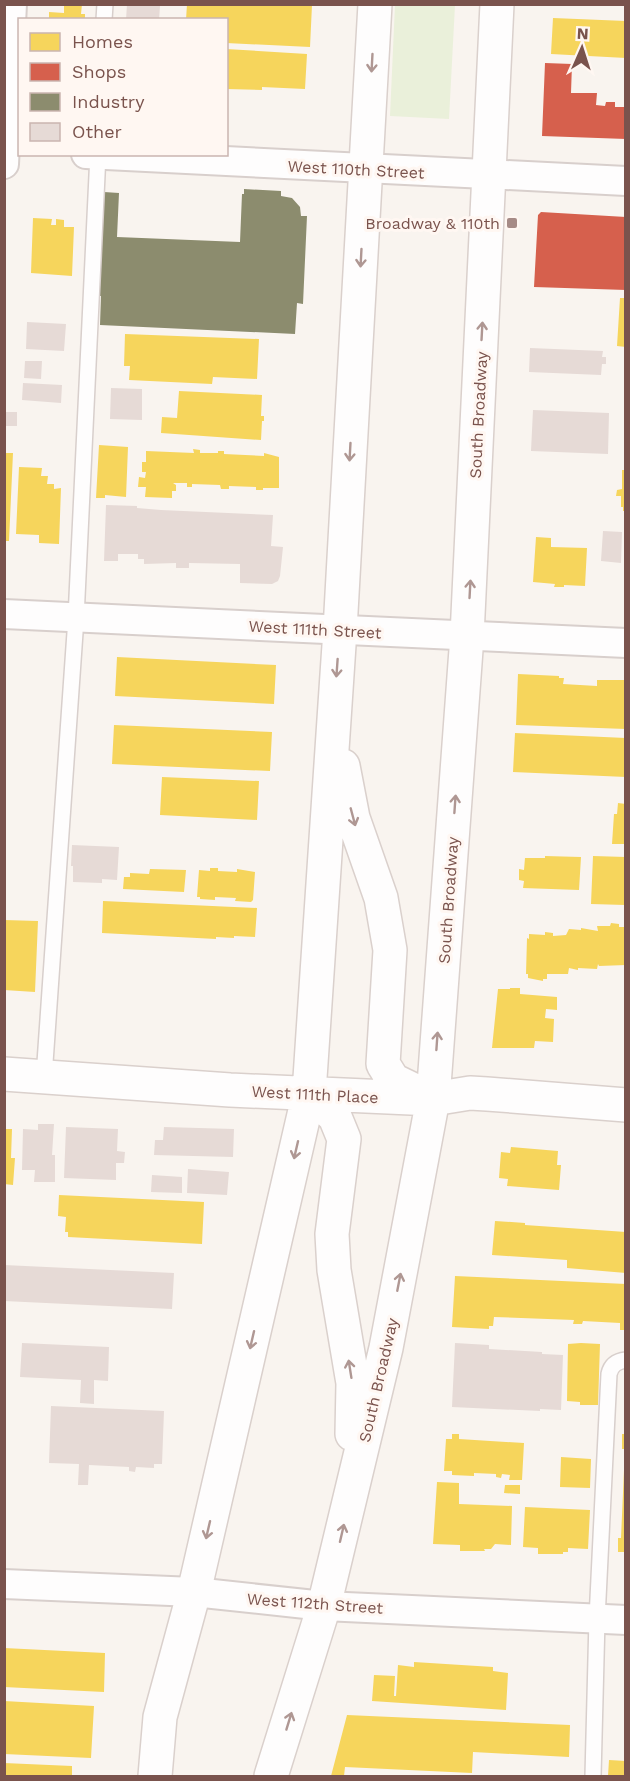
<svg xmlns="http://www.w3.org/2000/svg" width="630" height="1781" font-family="'Work Sans',sans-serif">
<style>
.green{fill:#eaf0da}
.homes{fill:#f6d55c}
.shops{fill:#d6604d}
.industry{fill:#8c8c6e}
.building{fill:#e6dad6}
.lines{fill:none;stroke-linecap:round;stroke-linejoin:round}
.lane-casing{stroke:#d8cfcc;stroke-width:18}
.street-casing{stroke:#d8cfcc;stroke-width:32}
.secondary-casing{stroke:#dad0cc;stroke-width:36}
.lane{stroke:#fefdfd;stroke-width:15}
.street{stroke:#fefdfd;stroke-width:28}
.secondary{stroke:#fefdfd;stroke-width:33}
.oneway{stroke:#af9793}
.poi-dot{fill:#a68b86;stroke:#fff7f2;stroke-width:2}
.labels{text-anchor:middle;stroke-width:6;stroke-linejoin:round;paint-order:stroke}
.street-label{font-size:16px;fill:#7a534d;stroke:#fff7f2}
.poi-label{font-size:16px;fill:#7a534d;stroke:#fff7f2;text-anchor:end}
</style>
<rect width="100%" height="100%" fill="#f9f4ef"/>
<path class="green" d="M395,5H455L449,119L390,116Z"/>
<path class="homes" d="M64,4H82L81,14H85V20H49V12L64,13Z
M187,4L312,5L310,47L226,43V20H186Z
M553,18L626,21V58L551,54Z
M226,49L307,54L305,89L262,87V90L226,89Z
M33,218L52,219L51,225H56V219L64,220V227H74L72,276L31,273Z
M620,298H626V347L617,346Z
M125,334L259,339L257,379L213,377L212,384L129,380L130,366H124Z
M179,391L262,395L261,416H264V421H262L261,440L161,433L162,417L177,418Z
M99,445L128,447L126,497L105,495V498H96Z
M193,449L200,450V453H218V451H224V454L264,456V453L279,457V488H263V490H256V487L229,486V489H221L220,485L192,484V487H187V483H173L176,485V491H172V498L145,497L146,487H138L139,477L145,478L146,472H142V462H146V451L194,453Z
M4,453H13L9,541H4Z
M19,467L42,468L41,476H48L47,484H54V489L61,488L59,544L39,543V535L16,534Z
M622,470H626V511H623V507H621V496H616L617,490L622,489Z
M536,537L551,538V547L587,548L585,586L564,585V587H554L555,584L533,582Z
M117,657L276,665L274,704L115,696Z
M518,674L559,676V678H564L563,684L597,686V680H626V729L516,725Z
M114,725L272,732L270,771L112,764Z
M515,733L626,738V777L513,772Z
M162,777L259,781L257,820L160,815Z
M618,803L626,804L625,844H612L614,814H617Z
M545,856L581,857L579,890L523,888L524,881L519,880V869L524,870L525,858H545Z
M593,856L626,857L625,905L591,904Z
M210,868H218V871L237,872V869L255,872L253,900L251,902L235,901L236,898L215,897V900L200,899V897H197L199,870L210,871Z
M150,869L186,870L184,892L123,889L124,877H130V873L149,874Z
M103,901L257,908L255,937L234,936V938L216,937V939L102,933Z
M4,920L38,921L35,992L4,990Z
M611,923L619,924V927H626V965L599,966L598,964L597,969L578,968V970L569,968L568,974H547V979H543V981L528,978V974H526L527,938L529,939V934L545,935V932L553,933V936L566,935L569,929L581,930V928L598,931L597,926H610Z
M510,988H520V994L557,997V1010L546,1009L545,1018L554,1019L553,1042L535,1041L534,1048H492L498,989H510Z
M4,1129H12L11,1158H15L13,1185L4,1184Z
M511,1147L558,1151L557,1165H561L559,1190L507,1186L508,1179L499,1178L501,1152L510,1153Z
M59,1195L204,1202L202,1244L68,1237V1232H65L66,1217L58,1216Z
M495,1221L525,1223V1225L626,1232V1273L567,1268V1260L492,1255Z
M455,1276L626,1284V1330H620V1323L583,1321L582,1324H573L574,1320L494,1317L493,1326H489V1329L452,1327Z
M581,1343L600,1344L598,1405H580V1402L567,1401L568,1344Z
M452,1434H459V1439L524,1443L522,1480H509L510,1475L502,1474L501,1478L496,1477V1474L474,1473V1476L452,1475V1471H444L446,1439H452Z
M622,1434H626V1449H622Z
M561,1457L591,1459L590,1488L560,1487Z
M624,1470L626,1471V1552H618V1538H621Z
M437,1482L459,1483V1504L512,1506L511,1545L495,1544L491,1549H484L485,1551H460V1545L433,1544Z
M505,1485H520V1494L504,1493Z
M525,1507L590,1510L588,1549L568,1548V1552H563V1554H538V1548L523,1547Z
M4,1648L105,1653L104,1692L4,1687Z
M414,1662L493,1667V1671L508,1673L506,1710L372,1701L374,1675L395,1676L394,1696H396L398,1665L414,1667Z
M4,1701L94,1706L91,1758L4,1754Z
M347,1715L570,1725L569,1757L473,1752L472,1773L345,1767L344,1776H331Z
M609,1760L626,1761V1776H608Z
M4,1763L72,1766V1776H4Z"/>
<path class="shops" d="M545,63L572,64L571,93H597L596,105L605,106L606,102H615V107H626V139L542,136Z
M541,212L626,217V290L534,287L538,215Z"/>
<path class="industry" d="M244,189L281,191V196L292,198L300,207L301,216H307L303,304L297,303L295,334L100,325L101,296H99L104,192L119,193L117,237L240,242L242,194H244Z"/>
<path class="building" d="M127,4L160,6L159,20H126Z
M27,322L66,324L64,351L26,349Z
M530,348L603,351L602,357H606V364H602L601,375L529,372Z
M25,361H42L41,379L24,378Z
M23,383L62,385L61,403L22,400Z
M111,388L142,389V420L110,419Z
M533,410L609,413L608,454L531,451Z
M5,412H17V426H5Z
M106,505L137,506V508L161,510L273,515L271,546L283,547L280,576L278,581L272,584L240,583V564L189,563V568H176V563L144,564V559H138V554H118V561H104Z
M603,531L622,532L621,563L601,561Z
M72,845L119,847L117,880L102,879V883L73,882V866H71Z
M38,1124H54L52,1155H55V1182H34L35,1170H22L23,1129L38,1130Z
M66,1127L118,1129L117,1151L125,1152L124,1163H116V1180L64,1178Z
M164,1127L234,1129L233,1157L154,1155L155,1140H163Z
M188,1169L229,1172L227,1195L187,1193Z
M152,1175L182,1177V1193L151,1192Z
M4,1265L174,1273L172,1309L4,1301Z
M22,1343L109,1347L108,1381L94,1380V1404L80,1403L81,1380L20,1377Z
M455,1343L489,1345V1349L542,1352V1354L563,1355L561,1410L540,1409V1411L452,1407Z
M51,1406L164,1411L162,1464H154V1468L136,1467L135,1472L129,1471V1467L89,1465L88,1485H78L79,1464L49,1463Z"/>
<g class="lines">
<g class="lane-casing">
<path id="lane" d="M104,20L105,4
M44,1077L76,618L98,154
M593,1776L597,1619L609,1374C611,1365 617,1361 626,1360"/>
</g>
<g class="street-casing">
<path id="street" d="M86,154L626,181
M4,164L12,4
M4,614L626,643
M4,1584L194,1592L324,1606L626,1620"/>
</g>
<g class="secondary-casing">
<path id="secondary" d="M343,766L353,818L381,898L390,950L383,1064L393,1080L426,1096
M4,1074L230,1090L433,1099L470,1093L487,1094L626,1105
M309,1093L335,1117L344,1139L332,1234L334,1270L353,1383L352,1434
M155,1776L160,1717L194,1592L309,1093L340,630L375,4
M271,1776L324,1606L386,1348L433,1099L467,636L497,4"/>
</g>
<use href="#lane" class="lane"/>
<use href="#street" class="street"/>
<use href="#secondary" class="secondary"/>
</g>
<defs><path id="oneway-shaft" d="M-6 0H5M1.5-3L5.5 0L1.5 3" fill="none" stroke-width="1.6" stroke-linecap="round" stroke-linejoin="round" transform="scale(1.5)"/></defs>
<g class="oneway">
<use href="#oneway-shaft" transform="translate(372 63) rotate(93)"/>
<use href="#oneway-shaft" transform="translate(361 258) rotate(93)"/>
<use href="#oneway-shaft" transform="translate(482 331) rotate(-87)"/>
<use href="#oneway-shaft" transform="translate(350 452) rotate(93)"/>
<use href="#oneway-shaft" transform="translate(470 589) rotate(-87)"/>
<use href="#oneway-shaft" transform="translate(337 668) rotate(94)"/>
<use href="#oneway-shaft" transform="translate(455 804) rotate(-86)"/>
<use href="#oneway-shaft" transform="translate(353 817) rotate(75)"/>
<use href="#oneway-shaft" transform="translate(437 1041) rotate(-86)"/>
<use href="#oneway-shaft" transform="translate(296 1150) rotate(103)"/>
<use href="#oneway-shaft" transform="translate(399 1282) rotate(-79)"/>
<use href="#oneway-shaft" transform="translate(252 1340) rotate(103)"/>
<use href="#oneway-shaft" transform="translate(350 1369) rotate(-99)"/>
<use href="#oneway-shaft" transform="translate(208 1530) rotate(103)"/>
<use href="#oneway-shaft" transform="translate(342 1533) rotate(-77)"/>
<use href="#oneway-shaft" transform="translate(289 1721) rotate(-73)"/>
</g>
<rect class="poi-dot" x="506" y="217" width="12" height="12" rx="3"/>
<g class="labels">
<g class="street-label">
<text transform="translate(356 169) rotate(3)" y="6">West 110th Street</text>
<text transform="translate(478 415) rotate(-87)" y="6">South Broadway</text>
<text transform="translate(315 629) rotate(3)" y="6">West 111th Street</text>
<text transform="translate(448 900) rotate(-86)" y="6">South Broadway</text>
<text transform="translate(315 1094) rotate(3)" y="6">West 111th Place</text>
<text transform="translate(378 1380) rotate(-77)" y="6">South Broadway</text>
<text transform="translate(315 1603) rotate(4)" y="6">West 112th Street</text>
</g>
<g class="poi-label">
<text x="500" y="229">Broadway &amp; 110th</text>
</g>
</g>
<rect width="630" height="1781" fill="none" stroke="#7a534d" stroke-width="12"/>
<rect x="18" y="18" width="210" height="138" fill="#fff7f2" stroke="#cab5b0" stroke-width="1.5"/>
<rect x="30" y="33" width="30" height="18" fill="#f6d55c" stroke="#cab5b0" stroke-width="1.5"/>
<text x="72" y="48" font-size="18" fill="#7a534d">Homes</text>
<rect x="30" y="63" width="30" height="18" fill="#d6604d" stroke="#cab5b0" stroke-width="1.5"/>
<text x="72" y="78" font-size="18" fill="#7a534d">Shops</text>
<rect x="30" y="93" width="30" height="18" fill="#8c8c6e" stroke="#cab5b0" stroke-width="1.5"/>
<text x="72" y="108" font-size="18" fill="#7a534d">Industry</text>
<rect x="30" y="123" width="30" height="18" fill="#e6dad6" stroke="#cab5b0" stroke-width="1.5"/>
<text x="72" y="138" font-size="18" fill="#7a534d">Other</text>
<g transform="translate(582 48) rotate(3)" stroke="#fff7f2" stroke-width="4.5" paint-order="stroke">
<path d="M0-4.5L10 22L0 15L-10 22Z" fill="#7a534d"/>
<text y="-9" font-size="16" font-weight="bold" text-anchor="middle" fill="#7a534d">N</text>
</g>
</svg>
